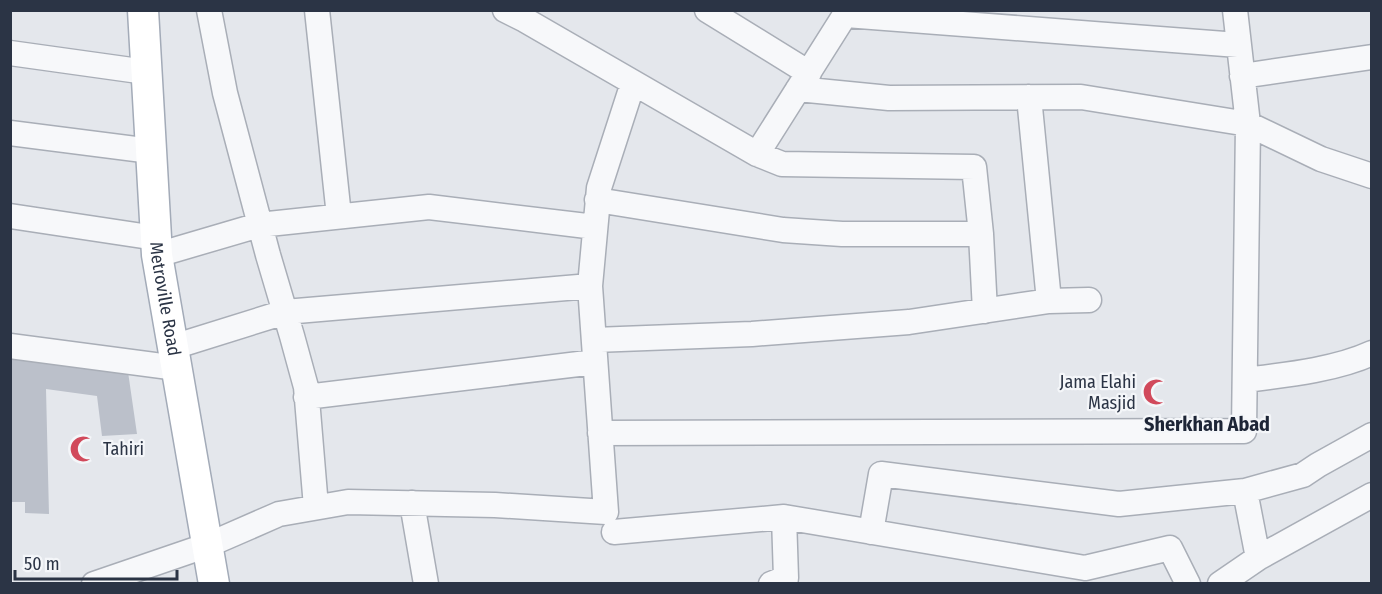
<svg xmlns="http://www.w3.org/2000/svg" width="1382" height="594" font-family="'Fira Sans Condensed',sans-serif">
<style>
.building{fill:#bbc0ca}
.lines{fill:none;stroke-linecap:round;stroke-linejoin:round}
.minor-casing{stroke:#a9aeb7;stroke-width:27}
.major-casing{stroke:#a3abb8;stroke-width:33}
.minor{stroke:#f7f8fa;stroke-width:24}
.major{stroke:#fff;stroke-width:30}
.labels{text-anchor:middle;stroke-width:4.5;stroke-linejoin:round;paint-order:stroke}
.street-label{font-size:18px;fill:#2b3445;stroke:#f4f6f9}
.poi-label{font-size:18px;fill:#2b3445;stroke:#f4f6f9;text-anchor:end}
.neighbourhood-label{font-size:20px;font-weight:bold;fill:#1d2536;stroke:#f4f6f9}
</style>
<rect width="100%" height="100%" fill="#e4e7ec"/>
<path class="building" d="M10,352L127,365L137,434L102,436L97,396L46,389L49,514L25,513V502H10Z"/>
<g class="lines">
<g class="minor-casing">
<path id="minor" d="M209,10L225,93L268,255L292,336L306,387L316,507
M317,10L339,216
M505,10L525,20L757,154L782,164L974,167L981,234L985,311
M707,10L809,73
M846,15L1238,45
M10,53L146,72
M1242,76L1372,57
M798,89L889,98L1081,97L1248,124L1321,159L1372,176
M1029,97L1049,301
M10,133L151,151
M757,154L848,10
M597,200L783,230L842,234H981
M10,216L156,238
M157,255L259,225L429,207L595,227
M594,340L752,334L909,322L1049,301L1089,300
M10,346L177,368
M173,347L285,312L590,286
M1245,380C1285,375 1335,370 1372,353
M306,397L595,362
M600,433L1244,431L1248,124L1235,10
M1245,491L1258,558
M412,503L426,584
M614,532L784,517L1085,568L1170,548L1188,584
M871,532L881,474L1119,504L1245,491L1303,475L1318,465L1372,435
M94,584L208,545L279,514L348,502L495,505L606,512L590,286L599,188L633,83
M771,584L786,578L784,517
M1220,584L1258,558L1372,495"/>
</g>
<g class="major-casing">
<g id="major">
<path id="s1" d="M143,10L157,255L214,584"/>
</g>
</g>
<use href="#minor" class="minor"/>
<use href="#major" class="major"/>
</g>
<defs>
<g id="mosque-bare" transform="scale(2.07)"><path d="M3.5-4.9A6 6 0 1 0 3.5 4.9A5 5 0 1 1 3.5-4.9Z" fill="#d1495b" stroke="#f4f6f9" stroke-width="2.5" paint-order="stroke"/></g>
</defs>
<g fill-rule="evenodd">
<use href="#mosque-bare" x="1156" y="392"/>
<use href="#mosque-bare" x="83" y="449"/>
</g>
<g class="labels">
<g class="street-label">
<text dy="6" stroke="none"><textPath href="#s1" startOffset="290">Metroville Road</textPath></text>
</g>
<g class="poi-label">
<text x="1136" y="388">Jama Elahi<tspan x="1136" dy="21">Masjid</tspan></text>
<text x="103" y="455" text-anchor="start">Tahiri</text>
</g>
<g class="neighbourhood-label">
<text x="1207" y="431">Sherkhan Abad</text>
</g>
</g>
<rect width="1382" height="594" fill="none" stroke="#2b3445" stroke-width="24"/>
<path d="M15 570v9h162v-9" fill="none" stroke="#2b3445" stroke-width="3"/>
<text x="24" y="570" font-size="18" fill="#2b3445" stroke="#f4f6f9" stroke-width="4.5" paint-order="stroke">50 m</text>
</svg>
